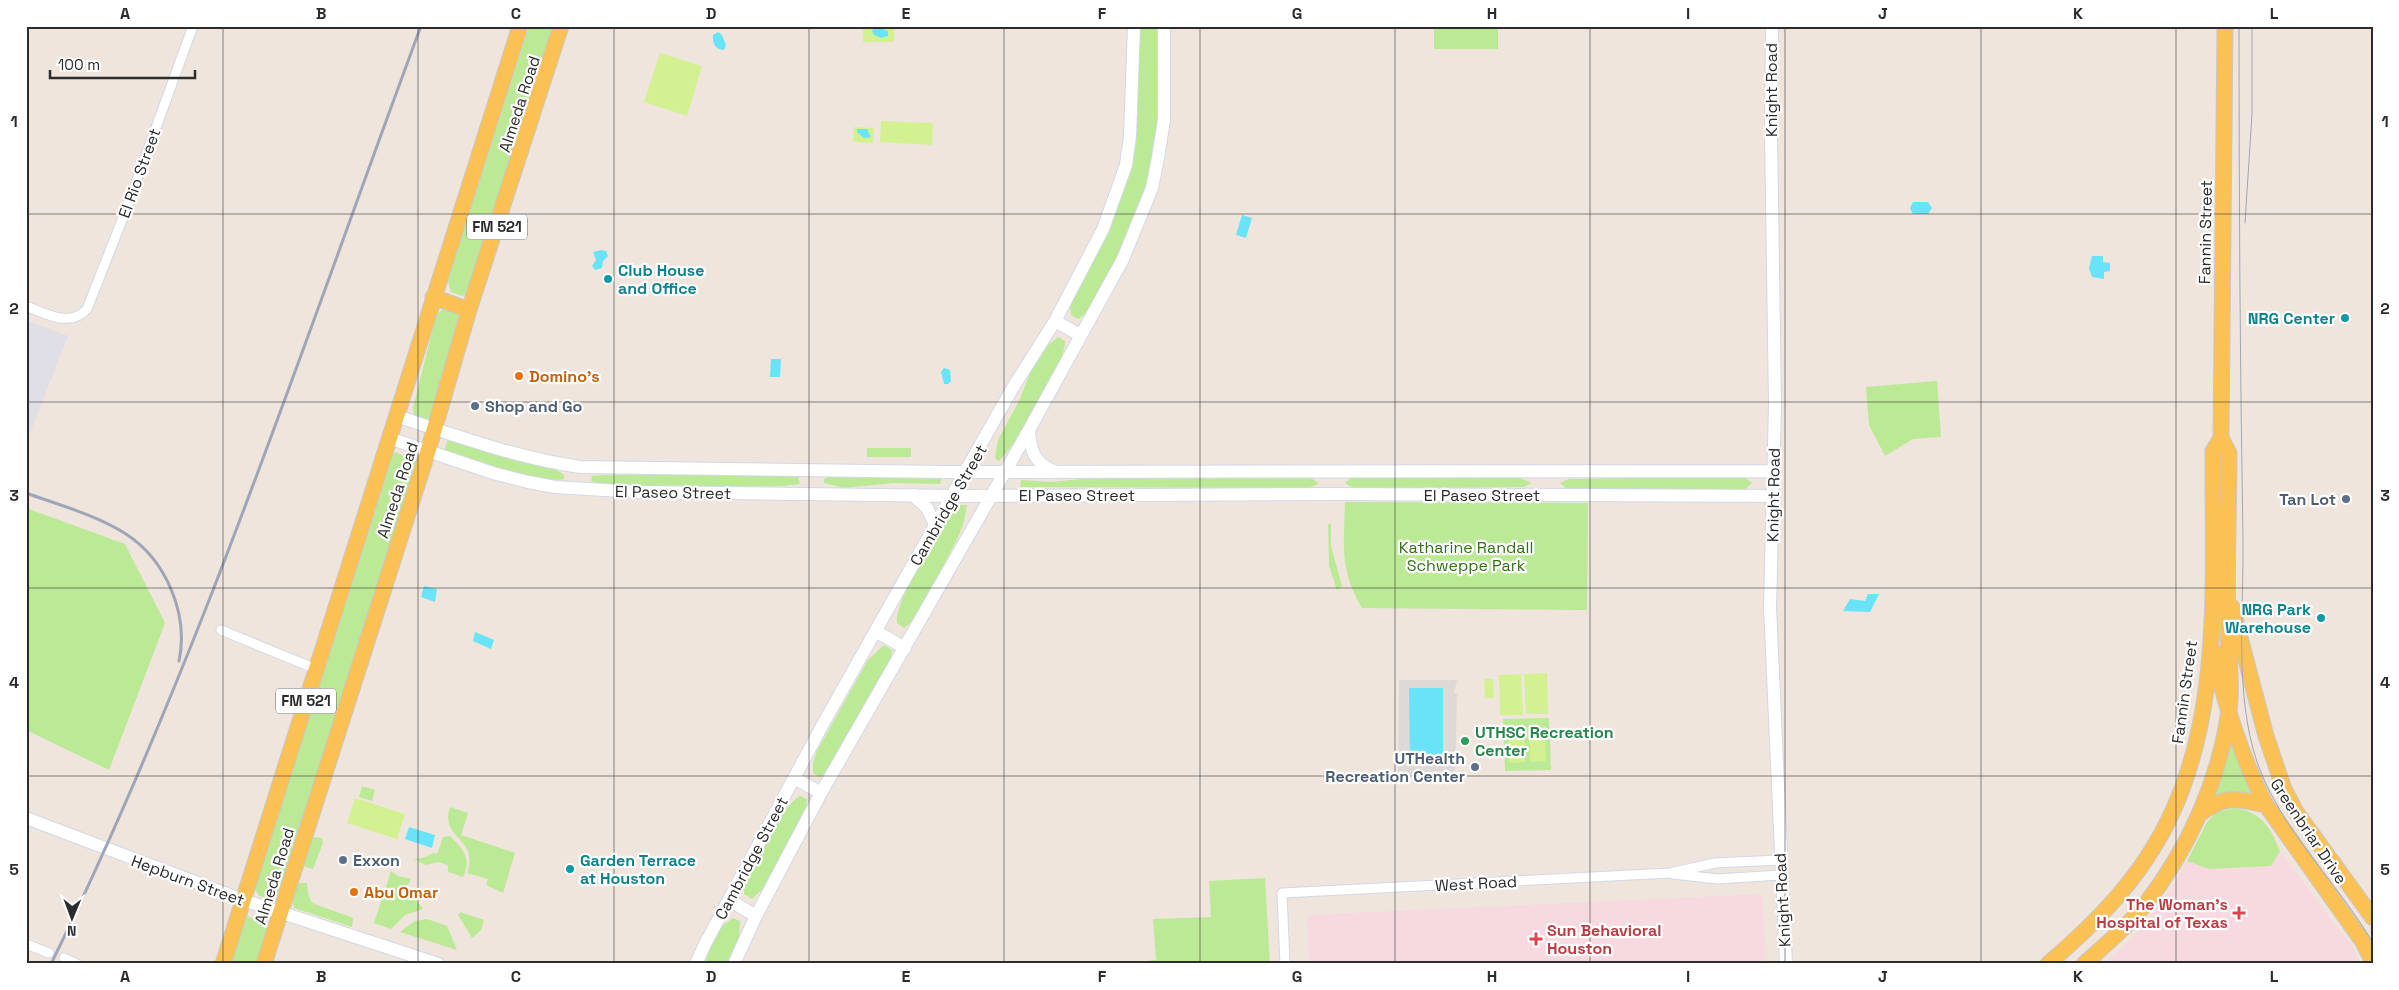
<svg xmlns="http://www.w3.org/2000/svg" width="2399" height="990" font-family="'Space Grotesk',sans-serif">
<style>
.industrial{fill:#e0dee7}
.medical{fill:#f6dadf}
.green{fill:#bce996}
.pitch{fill:#d4f191}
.plaza{fill:#ded9d5}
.water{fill:#69e3f8}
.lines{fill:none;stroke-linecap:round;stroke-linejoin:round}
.street-casing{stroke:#d2d8e6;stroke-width:11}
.secondary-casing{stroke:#d2d8e6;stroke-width:14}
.primary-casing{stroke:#c8c8c8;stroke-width:17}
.street{stroke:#fff;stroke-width:9}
.secondary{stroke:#fff;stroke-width:12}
.primary{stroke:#fcc155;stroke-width:15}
.tram{stroke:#9fa6b8;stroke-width:1}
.rail{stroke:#9fa6b8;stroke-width:3}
.grid{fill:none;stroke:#2c2c2c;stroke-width:1;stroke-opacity:0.55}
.culture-dot{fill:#0f9aa8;stroke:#fff;stroke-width:2}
.food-dot{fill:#e8710a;stroke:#fff;stroke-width:2}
.service-dot{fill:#5c6f8a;stroke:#fff;stroke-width:2}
.leisure-dot{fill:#2e9e5b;stroke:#fff;stroke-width:2}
.health-dot{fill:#e0444e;stroke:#fff;stroke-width:2}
.labels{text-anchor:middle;stroke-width:4.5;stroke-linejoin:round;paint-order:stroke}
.shield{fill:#fff;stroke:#6b6b6b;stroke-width:1}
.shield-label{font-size:15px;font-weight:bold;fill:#2c2c2c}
.street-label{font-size:16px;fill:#2c2c2c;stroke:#fff}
.culture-label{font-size:16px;font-weight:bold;fill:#0d838f;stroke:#fff;text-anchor:start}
.food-label{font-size:16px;font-weight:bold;fill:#c56008;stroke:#fff;text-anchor:start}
.service-label{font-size:16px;font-weight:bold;fill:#4e5e75;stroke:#fff;text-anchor:start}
.park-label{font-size:16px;fill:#327015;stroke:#fff}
.leisure-label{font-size:16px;font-weight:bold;fill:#27864d;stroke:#fff;text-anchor:start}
.health-label{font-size:16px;font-weight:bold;fill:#be3a42;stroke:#fff;text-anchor:end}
.neatline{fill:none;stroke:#2c2c2c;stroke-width:2}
.grid-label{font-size:16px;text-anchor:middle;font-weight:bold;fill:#2c2c2c}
</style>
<rect width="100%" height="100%" fill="#efe5dd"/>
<path class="industrial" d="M26,320L68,336L26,443Z"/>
<path class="medical" d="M2280,851L2351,945L2361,964H2103L2133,937L2171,889L2187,861L2209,869L2271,866Z
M1762,894L1766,964H1309L1307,915Z"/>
<path class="green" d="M529,26H554L467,294L462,296L451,292L448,281Z
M1138,26H1161C1160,97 1161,167 1131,233C1119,260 1101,287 1087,313L1078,319L1071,315L1070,304C1086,272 1104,241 1117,208C1140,149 1138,88 1138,26Z
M1434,26H1498V49H1434Z
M443,309L455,311L462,323L431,417L426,419L414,415L413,408L434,324L438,313Z
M1058,337L1065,341C1066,365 1017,443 999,461L995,459L998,440L1020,399L1032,368L1046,347Z
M1937,381L1941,437L1913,439L1885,456L1869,425L1866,387Z
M448,439L517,461L557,470L564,475V479C535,485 474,460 444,451Z
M867,448H911V457H867Z
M394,452L417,461V465L279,896L270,899L259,896L255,889Z
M606,475H778L798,477L800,484L783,486L628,487L604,486L591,481L592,476Z
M831,476L942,478L940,484L893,483L844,488L824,483V479Z
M1743,476L1752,483L1745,489H1567L1560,483L1569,479Z
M1102,477L1311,478L1319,484L1307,488H1292L1020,487L1021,480L1051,482Z
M1351,477L1520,478L1532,483L1524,487L1355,489L1345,483Z
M1345,502L1588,503L1587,610L1362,608C1339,569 1344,545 1345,502Z
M959,505H967L964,522L959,535L918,617L904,628L897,623C894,601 943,522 959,505Z
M26,508L125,544L165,623L109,770L26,730Z
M1328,524H1331V546L1342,586L1337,590L1329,566Z
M884,645L892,650L891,661L828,772L819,777L813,773V763L817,751L868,660Z
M1549,718L1551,770L1505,771L1503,719Z
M2229,741H2233L2254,793L2251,796L2216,797L2213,795Z
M362,786L375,790L372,801L359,797Z
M800,796L807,799L806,808L768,884L752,899L744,894C743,874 782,805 800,796Z
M450,807L468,813L461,835L515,853L503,893L486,885L488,879L467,873C480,837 439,840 450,807Z
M2234,808C2261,812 2270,826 2280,851L2271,866L2209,869L2187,861L2207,822L2217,812Z
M450,836C463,849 472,858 463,877L448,872V865L438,862L426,865L414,859L426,857L433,853L437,854L443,837Z
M315,837L322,838L323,843L313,869L305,867L303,862L311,838Z
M391,871L398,876L411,879L406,889L408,895L415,898L423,909L405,915L391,929L374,923Z
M1265,878L1270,964H1114L1156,960L1153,919L1211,917L1209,881Z
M298,883H307L308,894L312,903L353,918L352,927L294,908L292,899Z
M460,912L484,920L481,930L472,938L458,915Z
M247,916L269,925L258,964H231Z
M733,918L740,921L739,939L728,964H705C711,945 716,928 733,918Z
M427,919L447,926L457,950L400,932L415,921Z"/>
<path class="pitch" d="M863,26H894V42H863Z
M660,53L702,66L687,116L644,102Z
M881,121L933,123L932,145L880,142Z
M854,127L874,128L873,143L853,142Z
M1547,673L1548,714H1526L1524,674Z
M1521,674L1523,715H1500L1499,675Z
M1484,679H1493L1494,698H1485Z
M1524,727L1525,762L1509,763L1508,728Z
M1529,727H1545L1546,761L1530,762Z
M355,798L405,814L397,839L347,823Z"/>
<path class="plaza" d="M1399,680H1457L1454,693L1457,694L1455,776L1398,775Z"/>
<path class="water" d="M875,26L888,31V36L881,38L874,35L872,31Z
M718,32L722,35L726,45L724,50C716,50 712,43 713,35Z
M857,129H867L871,137L864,138L857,132Z
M1913,202H1928L1932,208L1928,214H1913L1910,208Z
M1242,215L1252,218L1246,238L1236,235Z
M601,250L606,251L608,256L603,261L602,268L595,270L592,266L596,260L593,252Z
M2092,256H2103V262L2110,263V271L2104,272V279L2092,277L2089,268Z
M771,359H781L780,377H770Z
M944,368L950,370L951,381L948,384H944L941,372Z
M424,586L437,589L435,602L421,597Z
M1868,594H1879L1870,612L1843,611L1850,599L1865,601Z
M475,632L494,640L491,649L473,641Z
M1409,688H1443V761L1410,762Z
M409,827L435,835L432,848L405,839Z"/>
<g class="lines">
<g class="street-casing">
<path id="street" d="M26,306C47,314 70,328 87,309L126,210L193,26
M221,630L316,669
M1673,874L1718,879L1781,875
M26,944L49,953
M64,958L77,964
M1285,964L1282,893L1670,873L1715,863L1780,860"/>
</g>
<g class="secondary-casing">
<path id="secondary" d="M1772,26L1771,131L1775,405L1770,607L1786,964
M1055,321L1080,335
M396,416C457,436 517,458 580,467L943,472L1774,471
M1029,430C1030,450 1035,464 1054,471
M389,438L493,473L528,482L555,487L637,492L954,496L1331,494L1774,496
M913,495L927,508L936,527
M877,632L905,648
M794,778L821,793
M26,818L243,900L438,964
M729,900L756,916
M696,964L704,946L823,724L1012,389L1055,321L1103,229L1126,165L1130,136L1134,26
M734,964L756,916L821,793L1029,430L1123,259L1152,188L1158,158L1164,120V26"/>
</g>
<g class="primary-casing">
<path id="primary" d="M433,297L469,310
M2232,607L2266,736L2284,789L2296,812L2373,918
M2215,652C2221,697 2245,765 2266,805L2363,942L2373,962
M2200,814C2227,794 2236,799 2266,805
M223,964L520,26
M264,964L428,451L469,310L561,26
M2048,964C2086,931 2123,896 2150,853C2226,736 2212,585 2213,451L2221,438L2225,26
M2084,964C2104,946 2127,927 2144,906C2188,850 2219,782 2229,710C2233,684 2228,658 2228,631C2226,572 2229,512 2229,453L2221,438"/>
</g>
<use href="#street" class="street"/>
<use href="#secondary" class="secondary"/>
<use href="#primary" class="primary"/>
<path class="tram" d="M2239,26C2239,197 2240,368 2243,538C2244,610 2234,693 2257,762C2282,832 2336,880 2373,943
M2245,223L2252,114V26"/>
<path class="rail" d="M26,493C59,505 96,515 126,534C166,560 189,614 179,661
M51,964C199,662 304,341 421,26"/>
</g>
<path class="grid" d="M223,26V964M418,26V964M614,26V964M809,26V964M1004,26V964M1200,26V964M1395,26V964M1590,26V964M1785,26V964M1981,26V964M2176,26V964M26,214H2373M26,402H2373M26,588H2373M26,776H2373"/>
<g class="culture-dot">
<circle cx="608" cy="279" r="5"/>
<circle cx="2345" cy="318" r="5"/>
<circle cx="2321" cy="618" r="5"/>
<circle cx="570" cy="869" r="5"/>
</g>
<g class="food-dot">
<circle cx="519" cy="376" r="5"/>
<circle cx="354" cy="892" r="5"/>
</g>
<g class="service-dot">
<circle cx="475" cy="406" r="5"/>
<circle cx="2346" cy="499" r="5"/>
<circle cx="1475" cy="767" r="5"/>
<circle cx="343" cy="860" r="5"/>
</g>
<circle class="leisure-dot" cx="1465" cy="741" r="5"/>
<g class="health-dot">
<path d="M2236.5 905.5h5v5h5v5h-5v5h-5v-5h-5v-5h5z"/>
<path d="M1533.5 931.5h5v5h5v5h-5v5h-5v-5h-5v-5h5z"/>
</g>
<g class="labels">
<g class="shield">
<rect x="467" y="214.5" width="60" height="25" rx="4"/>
<rect x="276" y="688.5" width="60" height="25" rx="4"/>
</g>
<g class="shield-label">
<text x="497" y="232">FM 521</text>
<text x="306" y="706">FM 521</text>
</g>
<g class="street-label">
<text transform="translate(1771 90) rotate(-90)" y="6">Knight Road</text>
<text transform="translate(519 104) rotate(-72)" y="6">Almeda Road</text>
<text transform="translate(139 173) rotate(-70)" y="6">El Rio Street</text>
<text transform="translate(2205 232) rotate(-89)" y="6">Fannin Street</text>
<text transform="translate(397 490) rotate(-72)" y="6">Almeda Road</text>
<text transform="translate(673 492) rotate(1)" y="6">El Paseo Street</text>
<text x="1077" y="501">El Paseo Street</text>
<text x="1482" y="501">El Paseo Street</text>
<text transform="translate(1773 495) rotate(-89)" y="6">Knight Road</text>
<text transform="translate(948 505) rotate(-60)" y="6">Cambridge Street</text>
<text transform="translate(2184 692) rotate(-82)" y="6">Fannin Street</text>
<text transform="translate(2309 831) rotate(56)" y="6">Greenbriar Drive</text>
<text transform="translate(751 858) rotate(-62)" y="6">Cambridge Street</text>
<text transform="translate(274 876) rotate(-73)" y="6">Almeda Road</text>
<text transform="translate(188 880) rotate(20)" y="6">Hepburn Street</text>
<text transform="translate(1476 883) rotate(-3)" y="6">West Road</text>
<text transform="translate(1782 900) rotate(-93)" y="6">Knight Road</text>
</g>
<g class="culture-label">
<text x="618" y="276">Club House<tspan x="618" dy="18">and Office</tspan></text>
<text x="2335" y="324" text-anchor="end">NRG Center</text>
<text x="2311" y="615" text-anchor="end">NRG Park<tspan x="2311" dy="18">Warehouse</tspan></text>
<text x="580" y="866">Garden Terrace<tspan x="580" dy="18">at Houston</tspan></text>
</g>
<g class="food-label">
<text x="529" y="382">Domino's</text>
<text x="364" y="898">Abu Omar</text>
</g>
<g class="service-label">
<text x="485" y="412">Shop and Go</text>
<text x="2336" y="505" text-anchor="end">Tan Lot</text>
<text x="1465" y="764" text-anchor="end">UTHealth<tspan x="1465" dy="18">Recreation Center</tspan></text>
<text x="353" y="866">Exxon</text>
</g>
<g class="park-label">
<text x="1466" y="553">Katharine Randall<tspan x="1466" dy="18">Schweppe Park</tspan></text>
</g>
<g class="leisure-label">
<text x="1475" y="738">UTHSC Recreation<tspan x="1475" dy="18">Center</tspan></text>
</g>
<g class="health-label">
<text x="2228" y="910">The Woman's<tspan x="2228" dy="18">Hospital of Texas</tspan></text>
<text x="1547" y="936" text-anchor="start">Sun Behavioral<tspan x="1547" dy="18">Houston</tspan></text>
</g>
</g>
<rect width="2399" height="990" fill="none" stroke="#ffffff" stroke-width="55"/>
<g transform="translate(72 918) rotate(181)" stroke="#ffffff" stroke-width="4" paint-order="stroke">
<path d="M0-4L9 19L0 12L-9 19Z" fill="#2c2c2c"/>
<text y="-8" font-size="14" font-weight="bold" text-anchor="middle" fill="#2c2c2c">N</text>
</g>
<path d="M50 70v8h145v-8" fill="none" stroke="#2c2c2c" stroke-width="2.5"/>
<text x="58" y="70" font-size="15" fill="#2c2c2c" stroke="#ffffff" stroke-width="4" paint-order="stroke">100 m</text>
<rect x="28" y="28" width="2344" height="934" class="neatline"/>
<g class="grid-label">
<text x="125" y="19">A</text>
<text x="321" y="19">B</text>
<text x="516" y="19">C</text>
<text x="711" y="19">D</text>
<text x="906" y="19">E</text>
<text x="1102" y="19">F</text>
<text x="1297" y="19">G</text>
<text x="1492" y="19">H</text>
<text x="1688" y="19">I</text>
<text x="1883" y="19">J</text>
<text x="2078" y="19">K</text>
<text x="2274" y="19">L</text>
<text x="14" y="127">1</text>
<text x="2385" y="127">1</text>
<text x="14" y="314">2</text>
<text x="2385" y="314">2</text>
<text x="14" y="501">3</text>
<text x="2385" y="501">3</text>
<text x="14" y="688">4</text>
<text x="2385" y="688">4</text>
<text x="14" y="875">5</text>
<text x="2385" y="875">5</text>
<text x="125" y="982">A</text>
<text x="321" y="982">B</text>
<text x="516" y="982">C</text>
<text x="711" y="982">D</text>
<text x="906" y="982">E</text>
<text x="1102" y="982">F</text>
<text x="1297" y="982">G</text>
<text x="1492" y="982">H</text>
<text x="1688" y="982">I</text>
<text x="1883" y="982">J</text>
<text x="2078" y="982">K</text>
<text x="2274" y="982">L</text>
</g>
</svg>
